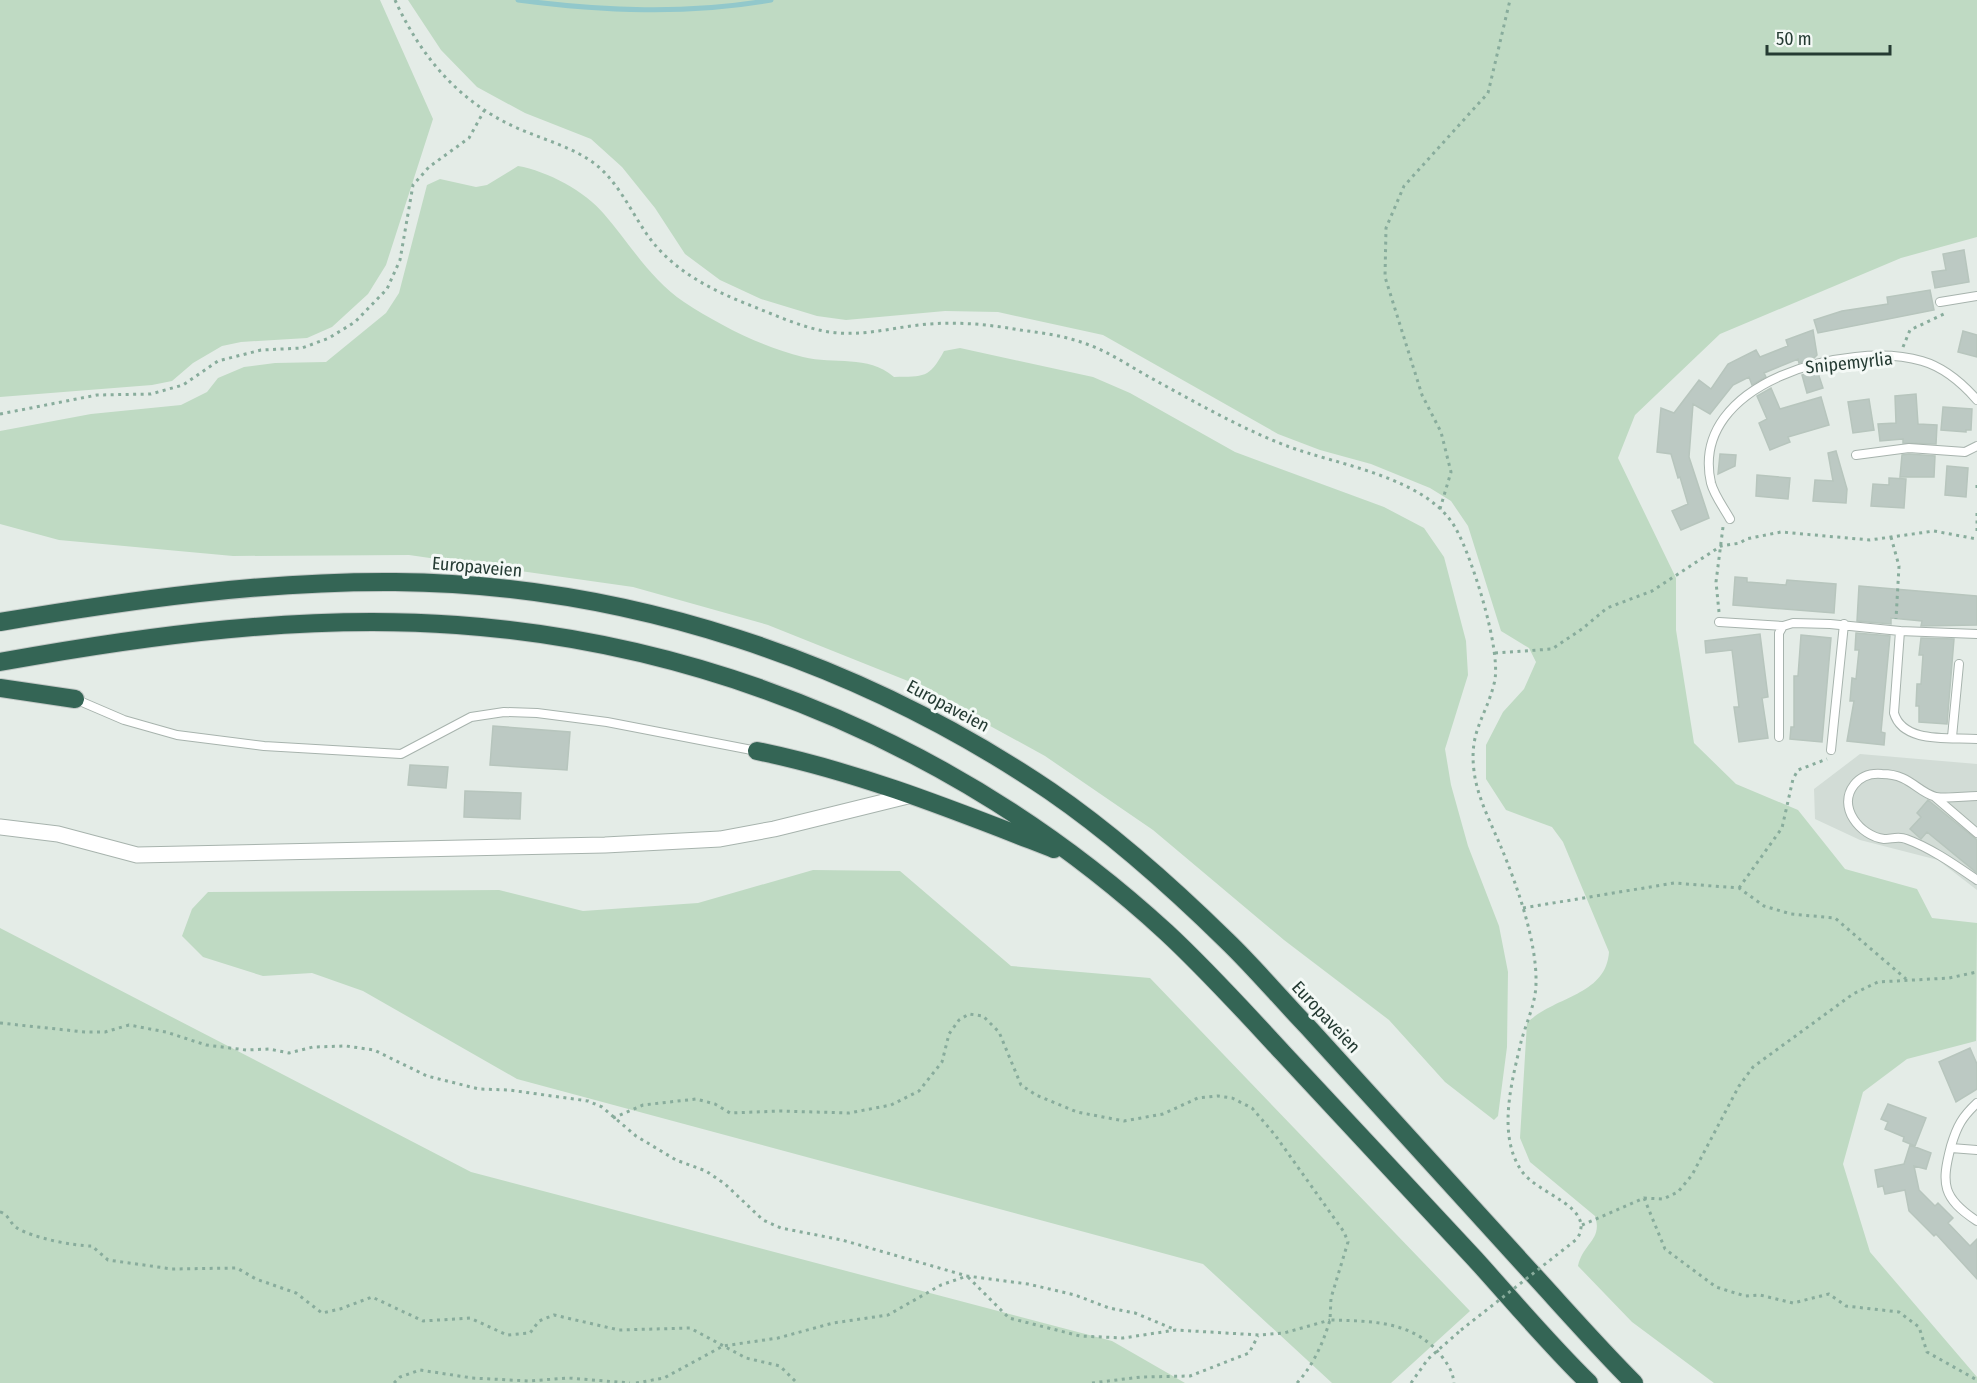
<svg xmlns="http://www.w3.org/2000/svg" width="1977" height="1383" font-family="'Fira Sans Condensed',sans-serif">
<style>
.built{fill:#d2dcd6}
.green{fill:#bfdac3}
.lines{fill:none;stroke-linecap:round;stroke-linejoin:round}
.stream{stroke:#92c8cb;stroke-width:5}
.building{fill:#bcc9c3;stroke:#b7c5bd;stroke-width:1.5}
.service-casing{stroke:#a7b3ad;stroke-width:10}
.minor-casing{stroke:#a7b3ad;stroke-width:17}
.motorway-casing{stroke:#c2c8c6;stroke-width:20}
.path{stroke:#88ac9c;stroke-width:3;stroke-dasharray:3 4.5;stroke-linecap:butt}
.service{stroke:#fff;stroke-width:8}
.minor{stroke:#fff;stroke-width:15}
.motorway{stroke:#346555;stroke-width:18}
.path-bridge{stroke:#88ac9c;stroke-width:3;stroke-dasharray:3 4.5;stroke-linecap:butt}
.labels{text-anchor:middle;stroke-width:6;stroke-linejoin:round;paint-order:stroke}
.street-label{font-size:18px;fill:#253b33;stroke:#f4f9f6}
</style>
<rect width="100%" height="100%" fill="#e4ece7"/>
<path class="built" d="M1860,754L1977,764V890L1938,860L1860,840L1815,819L1814,789Z"/>
<path class="green" d="M0,0H380L433,119L386,265L368,294L332,327L307,338L241,342L222,346L193,363L172,381L152,385L0,397Z
M408,0H1977V237L1901,258L1720,334L1635,415L1618,458L1676,578V630L1694,743L1736,784L1798,810L1845,869L1917,889L1932,918L1977,923L1976,1041L1907,1059L1863,1092L1843,1164L1870,1252L1977,1377V1383H1714L1632,1322L1578,1266C1583,1243 1603,1240 1595,1216L1530,1162L1520,1138L1527,1023C1554,996 1606,996 1609,952L1563,842L1552,827L1506,810L1486,779V745L1503,712L1524,689L1536,662L1529,648L1501,631L1468,526L1451,501L1430,488L1371,464L1320,450L1278,434L1103,335L998,312L945,311L846,320L817,316L761,299L720,280L685,254L655,208L622,167L591,139L525,113L477,87L441,50Z
M518,166C547,171 585,191 604,214C630,244 650,279 684,302C719,325 762,347 803,357C835,365 867,354 894,377C924,376 929,379 944,351L960,348L1093,377L1130,393L1235,452L1384,507L1424,528L1444,557L1466,641L1468,675L1445,749L1451,785L1468,846L1499,926L1508,972L1507,1047L1498,1116L1494,1120L1445,1082L1389,1020L1284,940L1153,830L1045,756L908,681L768,625L633,587L409,555L233,556L59,540L0,524V431L91,414L181,405L207,392L218,378L244,367L275,363L326,362L386,313L399,293L427,185L440,179L476,187L487,185Z
M813,870L900,871L1011,966L1150,978L1470,1311L1391,1383H1332L1203,1264L517,1079L363,991L312,973L263,976L203,957L182,936L192,909L208,892L499,890L583,911L698,903Z
M0,928L471,1172L1112,1341L1185,1383H0Z"/>
<g class="lines">
<path class="stream" d="M518,0C602,11 687,15 771,0"/>
</g>
<path class="building" d="M1964,250L1969,282L1935,288L1932,272L1946,270L1943,254Z
M1930,290L1934,310L1818,333L1814,320L1842,311L1888,304L1887,297Z
M1813,330L1817,355L1814,358L1799,363L1798,359L1764,373L1766,377L1752,385L1749,377L1733,385L1710,414L1693,404L1689,457L1709,518L1681,530L1672,511L1688,504L1680,477L1678,478L1671,454L1657,452L1661,408L1674,413L1699,380L1711,389L1728,364L1756,350L1760,357L1788,346L1786,340Z
M1963,331L1977,335V357L1958,352Z
M1817,370L1823,388L1807,393L1802,375Z
M1771,388L1780,409L1821,397L1829,425L1788,437L1790,442L1770,450L1759,423L1767,419L1757,396Z
M1916,394L1918,424L1937,425L1936,444L1903,443V439L1880,441L1878,424L1896,423L1895,396Z
M1869,399L1874,430L1853,433L1848,402Z
M1943,407L1972,409L1971,430H1966V432L1941,430Z
M1836,451L1847,489L1846,503L1813,501L1815,480L1833,481L1828,453Z
M1720,454L1736,455L1735,466L1718,474Z
M1909,454L1935,456L1934,477H1900L1902,455Z
M1947,466L1968,468L1966,497L1945,495Z
M1757,475L1790,478L1788,499L1756,496Z
M1889,478L1906,479L1904,508L1871,506L1873,484L1889,485Z
M1735,577L1747,578V582L1786,585L1787,580L1836,584L1834,613L1733,605Z
M1859,586L1977,596V625L1921,626L1922,621L1891,618V624L1857,621Z
M1856,633L1890,636L1881,732L1885,733L1884,745L1847,741L1854,701H1850L1852,678L1856,679L1859,650H1855Z
M1760,634L1768,697L1762,698L1768,738L1739,742L1734,707H1739L1732,650L1706,653L1705,641Z
M1801,635L1831,638L1822,742L1790,739L1791,727H1794V676H1798Z
M1921,638L1954,639L1947,724L1919,722V706H1916L1917,684H1921L1923,655H1919Z
M493,726L570,732L567,770L490,765Z
M410,765L448,767L446,788L408,785Z
M465,791L521,793L520,819L464,817Z
M1928,800L1977,840V873L1927,832L1921,839L1910,829L1921,817L1917,813Z
M1970,1048L1977,1064V1089L1956,1102L1939,1062Z
M1888,1104L1926,1118L1915,1146L1903,1141L1904,1137L1885,1129L1888,1122L1881,1119Z
M1910,1145L1931,1153L1926,1169L1914,1166L1919,1190L1935,1206L1938,1203L1953,1218L1948,1223L1970,1246L1977,1239V1279L1936,1234L1934,1236L1909,1211L1905,1190L1885,1194L1883,1186L1878,1187L1875,1170L1904,1164Z"/>
<g class="lines">
<g class="service-casing">
<path id="service" d="M1940,302L1977,296
M1856,455L1909,448L1965,452L1977,446
M1730,519C1724,508 1714,495 1711,483C1688,381 1850,340 1922,361C1943,367 1963,384 1977,400
M1719,622L1783,626
M1900,631L1977,634
M75,699L124,720L177,735L264,746L401,754L471,717L504,712L537,713L607,722L757,751
M1779,737V633L1783,626L1793,623L1830,624L1900,631L1894,713C1903,744 1950,737 1977,739
M1952,737L1959,664
M1831,750L1844,624
M1977,796C1965,796 1948,799 1936,797C1917,792 1910,774 1882,774C1871,773 1861,776 1854,785C1837,807 1860,836 1884,839C1891,839 1899,836 1906,839C1931,848 1955,865 1977,880
M1935,797L1977,833
M1977,1103C1962,1117 1957,1126 1951,1146C1941,1184 1942,1198 1977,1221
M1951,1148L1977,1150"/>
</g>
<g class="minor-casing">
<path id="minor" d="M0,827L58,834L137,855L605,845L720,839L774,829L912,795"/>
</g>
<g class="motorway-casing">
<path id="motorway" d="M0,622C131,600 262,581 395,582C627,584 858,661 1050,791C1114,835 1172,887 1227,941C1255,968 1280,998 1307,1026C1381,1107 1455,1189 1529,1270C1564,1308 1598,1347 1634,1383
M0,662C149,635 305,614 457,625C720,644 971,753 1166,932C1207,970 1245,1012 1283,1053C1347,1122 1411,1190 1475,1259C1513,1301 1549,1344 1589,1383
M0,688L75,699
M757,751C860,772 956,811 1054,849"/>
</g>
<path class="path" d="M395,0C421,57 459,102 517,128C542,139 569,146 591,161C616,178 629,208 646,233C671,270 711,290 752,306C780,317 809,331 839,333C867,335 892,328 919,325C953,321 987,324 1020,330C1043,333 1067,336 1089,345C1111,353 1131,367 1151,378C1195,402 1240,428 1287,446C1337,465 1428,477 1456,529C1472,557 1503,654 1494,684C1485,719 1469,731 1474,771C1477,797 1491,823 1501,847C1517,885 1537,942 1536,983C1536,1003 1526,1023 1521,1042C1512,1081 1497,1134 1521,1170C1537,1195 1597,1206 1577,1239
M1903,347L1910,330L1944,314
M0,414L97,395L151,394L183,385L218,361L261,350L302,348L329,338L355,322L387,289L400,260L413,185L429,167L469,138L484,111
M1977,485V492
M1440,509L1451,472L1441,432L1422,395L1385,277L1386,228L1404,186L1488,93L1510,0
M1977,513V532
M1891,537L1899,566L1896,619
M1719,612L1716,582L1723,527
M1495,653L1552,649L1582,629L1607,608L1652,591L1721,546L1740,543L1746,539L1781,532L1870,540L1934,531L1977,539
M1739,888L1782,828L1793,779L1798,770L1827,759
M1523,908L1674,883L1739,888L1764,906L1791,914L1835,918L1906,979
M0,1023L85,1032H105L129,1025L166,1032L206,1045L246,1050L269,1049L289,1053L313,1047L346,1046L374,1050L427,1076L479,1089L509,1090L588,1101L602,1107L636,1136L676,1160L706,1171L725,1184L763,1220L781,1228L842,1240L967,1276L1028,1284L1075,1295L1109,1308L1135,1313L1176,1330
M613,1118L643,1105L696,1099L715,1104L730,1113L780,1111L849,1113L891,1105L919,1091L942,1062L949,1034L959,1020L969,1014L983,1016L999,1032L1021,1085L1036,1095L1077,1112L1124,1121L1163,1114L1198,1098L1218,1096L1232,1098L1252,1108L1275,1135L1344,1232L1348,1242L1331,1298L1330,1320C1372,1321 1416,1321 1443,1358C1449,1366 1453,1373 1454,1383
M1644,1198L1665,1249L1716,1287L1745,1296L1760,1295L1793,1303L1829,1294L1846,1306L1899,1312L1919,1327L1927,1352L1977,1380
M0,1212C9,1214 10,1224 17,1228C33,1238 74,1246 92,1246L108,1260L172,1269L237,1268L256,1279L296,1293L322,1313L340,1309L372,1297L423,1321L470,1318L507,1335L530,1333L539,1321L554,1315L619,1330L690,1328L746,1358L780,1366L797,1383
M1582,1225L1644,1198L1663,1199L1678,1192L1692,1175L1739,1086L1753,1067L1853,994L1878,982L1949,978L1977,972
M968,1277L1009,1318L1080,1336L1123,1338L1176,1330L1259,1335L1284,1333L1330,1320
M394,1383L400,1377L420,1370L472,1378L529,1381L568,1378L630,1383
M636,1383L664,1378L723,1346L778,1338L833,1323L888,1315L941,1285L967,1276
M1092,1383L1141,1377L1190,1376L1249,1353L1258,1336
M1297,1383C1314,1364 1323,1343 1330,1320
M1411,1383L1428,1359L1461,1330"/>
<use href="#service" class="service"/>
<use href="#minor" class="minor"/>
<use href="#motorway" class="motorway"/>
<path class="path-bridge" d="M1461,1330L1577,1239"/>
</g>
<g class="labels">
<g class="street-label">
<text transform="translate(1849 363) rotate(-6)" y="6">Snipemyrlia</text>
<text transform="translate(477 567) rotate(5)" y="6">Europaveien</text>
<text transform="translate(948 706) rotate(28)" y="6">Europaveien</text>
<text transform="translate(1326 1017) rotate(47)" y="6">Europaveien</text>
</g>
</g>
<path d="M1767 45v9h123v-9" fill="none" stroke="#253b33" stroke-width="3"/>
<text x="1776" y="45" font-size="18" fill="#253b33" stroke="#f4f9f6" stroke-width="4.5" paint-order="stroke">50 m</text>
</svg>
